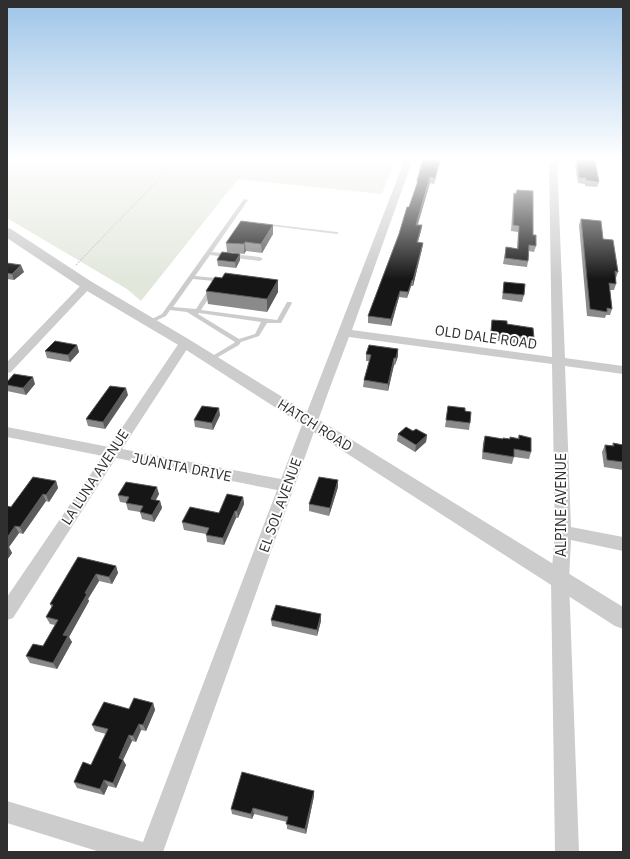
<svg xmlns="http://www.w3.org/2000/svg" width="630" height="859" font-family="'IBM Plex Sans',sans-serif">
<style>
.green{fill:#e2e7dc}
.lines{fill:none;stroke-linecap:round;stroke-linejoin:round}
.path{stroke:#c6c6c6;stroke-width:1.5;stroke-dasharray:1.5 1.5;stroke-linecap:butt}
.service{fill:#ccc;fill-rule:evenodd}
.minor{fill:#ccc;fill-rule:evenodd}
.tertiary{fill:#ccc;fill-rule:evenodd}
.wall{fill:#8a8a8a}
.shaded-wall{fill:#5c5c5c}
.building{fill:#161616;stroke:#5c5c5c}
.labels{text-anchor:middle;stroke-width:4;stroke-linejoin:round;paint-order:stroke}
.street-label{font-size:14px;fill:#2f2f2f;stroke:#fff}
</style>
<rect width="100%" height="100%" fill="#fff"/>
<path class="green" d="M7,159H396L382,194L238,179L141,301L127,289L7,218Z"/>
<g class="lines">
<path class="path" d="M76,265L178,159"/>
<path class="service" d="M244,199L248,200L212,252L260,257L263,259L260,261L210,255L195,276L216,278L220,281L201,310L277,320L287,302H291L292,303L281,323H267L259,336L241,342L239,345L211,361L209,360L208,359L209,358L234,343L235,342L187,312L170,310L166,316L151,323L149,324L146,322L162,314ZM193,279L214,281L196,309L173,307ZM198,314L199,313L261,322L255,334L239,339Z
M261,223L337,232L339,233L337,234L263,225L261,224Z"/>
<path class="minor" d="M405,159H413L352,330L552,357L549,159H557L565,358L623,366V374L565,366L571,527L623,537V551L571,540L569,580L579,852H555L551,580L555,532L552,364L349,337L329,390L163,852H100L7,823V801L143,842L277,490L116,458L13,618L7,620V597L103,456L7,437V427L109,447L181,340H189L191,343L122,449L281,479Z
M87,282L92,285L91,287L11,372L7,373V362L83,283Z"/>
<path class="tertiary" d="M7,228L11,229L92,282L190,340L623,607V629L615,626L180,346L82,288L7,238Z"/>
</g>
<path class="wall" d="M441,159L434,184L430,183L417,225H422L421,231L418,242L423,243L422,249L413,286H411L407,298L399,297L391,326L368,323V316L409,207L416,187L417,181Z
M577,159L599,182L597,187L585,186V184L578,183L575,165Z
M517,190L533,235L536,246L534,252L529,251L528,261L527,267L503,264L506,247L517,249L518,232L511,231L513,199L514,193L516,194Z
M581,219L603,239L618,272L616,278V284L614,290H610L612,309L610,315H606L605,318L587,316L579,225Z
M273,225V234L262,253L246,251L244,254L227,252L226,243Z
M240,254V260L236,268L218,266L217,260Z
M7,263L24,272L14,280L7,279Z
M278,280V292L267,312L208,304L206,291Z
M504,282L524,295L522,302L502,299Z
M492,320L507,324L534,338L532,345L490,340L491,326Z
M77,345L79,352L70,362L47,358L45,351Z
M398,349V356L395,365H394L388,391L363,387L364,380L369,361H366V354Z
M7,382L35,384L26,395L7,391Z
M128,395L105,429L88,426L86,419Z
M448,406L470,423L469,430L445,427Z
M220,415L213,430L195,427L194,420Z
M413,431L427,435L426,442L415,452L397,441L398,434Z
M519,435L531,452L529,459L514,457L512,464L482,459L483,443L485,436L503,439H510V437L518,438Z
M613,443L623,445V470L604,467L602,452L605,445L612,446Z
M56,481L58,488L49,502L46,501L23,534L19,533L9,547L12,553L7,560L11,507Z
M338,487L329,516L309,511V504Z
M159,494L156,500L160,501L162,508L154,522L142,519L140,512L128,510L126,503L120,502L118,495Z
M243,497L244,504L238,518H236L224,545L207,542L206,534L184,530L182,522L219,513Z
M78,557L116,566L118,573L112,584L99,581L88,599L89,601L69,637L72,642L57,669L30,663L26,656L43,646L55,625L50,624L46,617L52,608L50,604Z
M321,614V621L317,636L272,626L271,620Z
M153,703L155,710L146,731L141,730L136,742L132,741L123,760L126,765L116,788L108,786L104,795L77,788L74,782L91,765L106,734L95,731L92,725Z
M314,791V796L306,834L287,829V822L254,814L252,819L232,814L231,809Z"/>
<path class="shaded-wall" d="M440,159H441L434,184L435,178Z
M430,177V183L416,231V225Z
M273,225V234L262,253L261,244Z
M422,225L421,231L416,248L417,242Z
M245,242L246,251L244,254V244Z
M423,243L422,249L413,286V280Z
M240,254V260L236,268L235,262Z
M21,265L24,272L14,280L12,274Z
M278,280V292L267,312V299Z
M412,280L411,286L407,298L408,292Z
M400,291L399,297L391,326V319Z
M77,345L79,352L70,362L68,355Z
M398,349V356L395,365L396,358Z
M394,358V365L388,391V384Z
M33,377L35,384L26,395L23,388Z
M126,388L128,395L105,429L103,422Z
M219,408L220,415L213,430L212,423Z
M427,435L426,442L415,452L416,445Z
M338,480V487L329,516L330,508Z
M56,481L58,488L49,502L46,495Z
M157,487L159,494L152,506L151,499Z
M43,494L46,501L23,534L20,527Z
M243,497L244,504L238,518L237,511Z
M160,501L162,508L154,522L152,515Z
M235,511L236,518L224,545L223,538Z
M15,526L19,533L9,547L12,553L7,560V538Z
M116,566L118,573L112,584L109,577Z
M96,574L99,581L88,599L89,601L69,637L72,642L57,669L53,663L63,635L85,593Z
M321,614V621L317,636V630Z
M153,703L155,710L146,731L143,725Z
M139,724L141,730L136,742L133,736Z
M129,735L132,741L123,760L126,765L116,788L113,783L119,758Z
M104,780L108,786L104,795L100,789Z
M314,791V796L306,834L305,829Z
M253,808L254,814L252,819L251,814Z"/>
<path class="building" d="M423,159H440L435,178L430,177L416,225H422L417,242L423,243L413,280H412L408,292L400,291L391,319L368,316L399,234L407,207H409L418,181H417Z
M577,159L595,161L599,182L586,180V178H579Z
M517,190L533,191V235H536V246L529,245L528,261L505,258L506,247L518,249L519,226L513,225L514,193L516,194Z
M581,219L601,221L603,239L613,240L618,272L615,271L616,284L609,283L612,309L607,308V312L590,309Z
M241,221L273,225L261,244L245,242L244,244L226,243Z
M222,252L240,254L235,262L217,260Z
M7,263L21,265L12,274L7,273Z
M225,273L278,280L267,299L206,291L215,277L222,278Z
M504,282L525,284L524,295L503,293Z
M492,320L507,321V324L533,328L534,338L491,333Z
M55,341L77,345L68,355L45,351Z
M369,345L398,349L396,358H394L388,384L364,380L371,355L366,354Z
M14,374L33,377L23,388L7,385V382Z
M110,386L126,388L103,422L86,419Z
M202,406L219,408L212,423L194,420Z
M448,406L465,408V411L471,412L470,423L446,420Z
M406,427L413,431L416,429L427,435L416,445L398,434Z
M519,435L531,438V452L514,449V457L483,452L485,436L503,439V438L510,439V437L519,439Z
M613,443L623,445V462L607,460L605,445L614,446Z
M33,477L56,481L46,495L43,494L20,527L15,526L7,538V506L11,507Z
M319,477L338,480L330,508L309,504Z
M126,482L157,487L151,499L160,501L152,515L140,512L143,506L126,503L129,497L118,495Z
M227,494L243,497L237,511H235L223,538L206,535L209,528L182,522L190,507L219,513Z
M78,557L116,566L109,577L96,574L85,593L87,594L63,635L68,636L53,663L26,656L33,644L43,646L58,620L46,617L53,605L50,604Z
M276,605L321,614L317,630L271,620Z
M134,698L153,703L143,725L139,724L133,736L129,735L119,758L123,760L113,783L104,780L100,789L74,782L83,762L91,765L108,729L92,725L104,702L129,709Z
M242,772L314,791L305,829L286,824L288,817L253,808L251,814L231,809Z"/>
<linearGradient id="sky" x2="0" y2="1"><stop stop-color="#9dc4e8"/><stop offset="0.57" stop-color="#fff"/><stop offset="1" stop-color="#fff" stop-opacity="0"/></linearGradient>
<rect width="630" height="279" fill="url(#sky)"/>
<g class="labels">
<g class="street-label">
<text transform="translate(486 337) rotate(8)" y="5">OLD DALE ROAD</text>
<text transform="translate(315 425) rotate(32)" y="5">HATCH ROAD</text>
<text transform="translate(182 467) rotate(11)" y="5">JUANITA DRIVE</text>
<text transform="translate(95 477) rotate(-57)" y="5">LA LUNA AVENUE</text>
<text transform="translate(280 505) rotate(-70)" y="5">EL SOL AVENUE</text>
<text transform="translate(561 505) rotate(-90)" y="5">ALPINE AVENUE</text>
</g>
</g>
<rect width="630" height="859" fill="none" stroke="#2f2f2f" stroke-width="16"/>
</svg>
